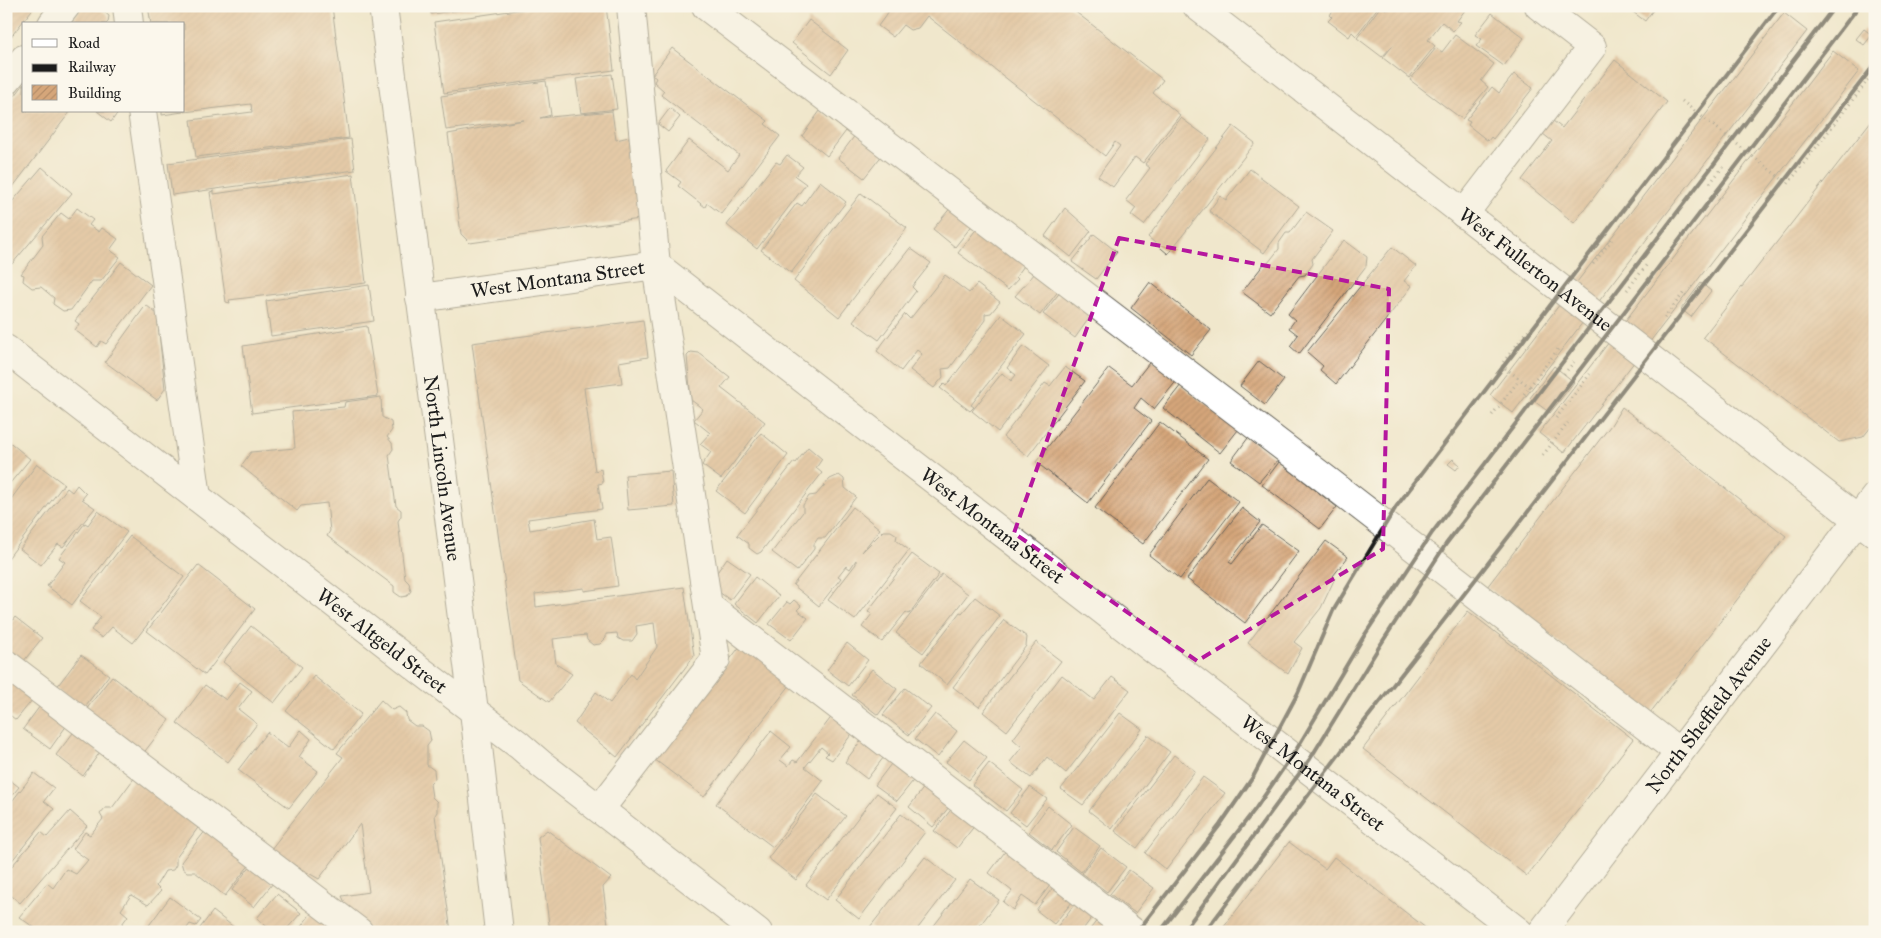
<svg xmlns="http://www.w3.org/2000/svg" width="1881" height="938" font-family="'IM FELL Great Primer',serif">
<style>
.building{fill:url(#building-hatch)}
.lines{fill:none;stroke-linecap:round;stroke-linejoin:round}
.minor-casing{stroke:#66635a;stroke-width:30}
.major-casing{stroke:#66635a;stroke-width:30}
.path{stroke:#66635a;stroke-width:3;stroke-dasharray:1 4;stroke-linecap:butt}
.minor{stroke:#fff;stroke-width:28}
.major{stroke:#fff;stroke-width:28}
.rail{stroke:#1c1c1c;stroke-width:4}
.marked{fill:none;stroke:#b5179e;stroke-width:4;stroke-dasharray:10 6;stroke-linejoin:round}
.labels{text-anchor:middle;stroke-width:4.5;stroke-linejoin:round;paint-order:stroke}
.street-label{font-size:20px;fill:#1c1c1c;stroke:#fbf7ec}
</style>
<defs>
<pattern id="building-hatch" width="6" height="6" patternUnits="userSpaceOnUse" patternTransform="scale(1.25)"><rect width="6" height="6" fill="#d5a67a"/><path d="M-1 1l2-2M0 6l6-6M5 7l2-2" fill="none" stroke="#b68e69"/></pattern>
</defs>
<rect width="100%" height="100%" fill="#fbf7ec"/>
<filter id="ink" filterUnits="userSpaceOnUse"><feTurbulence type="fractalNoise" baseFrequency=".02" numOctaves="2"/><feDisplacementMap in="SourceGraphic" scale="10" xChannelSelector="R" yChannelSelector="G"/><feConvolveMatrix kernelMatrix="1 2 1 2 8 2 1 2 1" color-interpolation-filters="sRGB"/></filter>
<filter id="wash" filterUnits="userSpaceOnUse"><feTurbulence type="fractalNoise" baseFrequency=".0096" numOctaves="4" result="noise"/><feDisplacementMap in="SourceGraphic" scale="20" xChannelSelector="R" yChannelSelector="G"/><feGaussianBlur stdDeviation="1.12" result="paint"/><feColorMatrix in="noise" values="0 0 0 0 0 0 0 0 0 0 0 0 0 0 0 0 0 1.4 0 .05"/><feComposite in="paint" operator="in"/></filter>
<g filter="url(#wash)">
<rect width="100%" height="100%" fill="#f0e7cc"/>
<g id="blocks">
<path class="building" d="M6,6H35L6,43Z
M83,6H97L109,16L108,22L106,24H70Z
M148,6H332L349,138L196,157L191,120L252,112L251,104L184,112V24H151Z
M430,6H481L482,7L431,14Z
M544,6H606L614,70L444,93L434,22Z
M888,6H1068L1163,80L1153,93L1180,115L1143,163L1135,157L1113,187L1098,176L1120,146L1115,142L1105,156L927,16L918,28L910,30L903,25L893,37L878,26L889,11L886,9Z
M1336,6H1379L1356,36L1352,32L1349,37L1328,21L1332,17L1330,15Z
M1381,6L1387,10L1390,6H1468L1457,21L1461,22L1453,31L1442,22L1428,40L1435,46L1409,78L1383,58L1393,45L1382,57L1357,38Z
M1625,6H1656L1645,21Z
M1492,13L1524,38L1504,66L1476,46L1482,39L1475,35Z
M1784,13L1807,31L1513,413L1490,395Z
M809,20L848,50L831,74L792,43Z
M1864,29L1872,35L1864,45L1856,39Z
M1455,35L1494,64L1481,81L1488,87L1462,119L1410,80L1436,48L1442,52Z
M672,48L768,121L765,124L780,136L721,214L707,203L705,207L678,186L681,182L666,171L689,140L728,170L739,155L661,95L664,91L654,82L656,78L652,75Z
M1833,51L1859,71L1564,453L1539,433Z
M1615,60L1667,102L1574,223L1522,180L1552,141L1538,130L1548,117L1562,128Z
M612,74L617,109L581,113L576,79Z
M1514,74L1533,88L1493,139L1491,137L1488,141L1468,125L1470,122L1466,120L1492,87L1499,93Z
M546,81L551,115L540,118L612,111L616,140L629,137L640,219L470,243L461,234L448,134L524,120L446,130L441,96Z
M24,84V111L70,112L6,196V133L8,130L6,128V108Z
M670,108L680,117L668,132L658,124Z
M97,111H119L111,122Z
M162,111H183V112L162,115Z
M820,111L846,131L827,156L802,136Z
M1875,116V422L1863,437L1839,442L1703,337Z
M1181,118L1210,139L1144,225L1131,215L1136,208L1126,200L1150,168L1145,164Z
M1233,126L1255,143L1168,254L1148,237Z
M856,134L883,154L864,178L838,158Z
M351,139L355,170L172,195L168,163Z
M787,155L803,167L795,176L806,184L757,249L727,225L776,162L780,164Z
M42,167L72,193L12,264L6,260V209Z
M1250,169L1299,206L1264,253L1209,211L1220,196L1226,200Z
M353,174L366,283L229,300L230,303L226,302L210,192L214,191V194Z
M820,181L846,202L791,273L761,250L797,203L802,206Z
M861,193L907,228L839,317L794,281Z
M952,206L974,223L955,247L933,229Z
M77,208L93,220L89,225L99,232L102,228L118,239L110,250L120,257L101,281H92L71,310L63,311L53,304L54,298L41,287L32,288L23,281L24,275L21,274L43,245L42,236L61,213L69,219Z
M1065,208L1091,231L1071,257L1045,236Z
M1306,212L1333,231L1312,259L1313,264L1305,275L1299,276L1270,313L1242,292L1264,264L1268,263L1279,249V243L1286,233H1290Z
M978,227L1026,263L1016,277L1018,279L1008,290L958,253Z
M1094,234L1117,252L1096,279L1072,262Z
M1344,240L1367,257L1366,266L1299,354L1290,346L1298,335L1289,328L1295,320L1288,314Z
M1392,247L1416,266L1404,281L1412,286L1336,384L1320,370L1323,366L1307,352Z
M910,248L931,263L912,287L916,291L879,340L853,321Z
M121,262L151,285L106,344L101,341L97,347L75,330L79,324L75,321Z
M1036,272L1059,290L1040,315L1015,296Z
M945,275L969,293L977,284L1000,302L991,313L985,314V320L950,368L942,369L943,377L934,388L910,370L922,354L917,350L901,371L877,351L905,314L910,319Z
M1150,282L1211,330L1191,355L1131,308Z
M1701,283L1711,291L1691,317L1681,309Z
M369,285L374,321L271,336L266,301Z
M1061,291L1092,314L1075,338L1043,314Z
M146,305L157,314L165,389L157,400L105,362Z
M1001,315L1026,334L971,405L974,407L970,411L940,388L944,384L946,386Z
M643,320L648,357L619,362L622,383L584,388L595,471L601,469L603,483L598,484L602,509L528,519L530,530L594,519L597,539L611,537L618,586L584,591V588L535,594L536,607L684,587L694,656L617,757L575,723L596,692L610,703L631,674L635,679L657,647L654,623L636,626L637,634L632,641H623L618,638L617,633L606,634V638L600,644L593,645L587,640L586,635L553,639L556,664L572,674L549,702L518,680L472,343Z
M367,326L378,396L252,413L243,346Z
M1023,346L1049,366L998,432L972,411L1002,373L1011,381L1016,375L1007,368Z
M691,352L699,353L730,377L721,388L765,422L721,479L702,465L711,452L700,444L710,433L694,420L703,409L691,400L687,356Z
M1152,359L1178,379L1154,409L1141,398L1134,408L1151,421L1088,503L1036,462L1109,368L1132,385Z
M1259,361L1284,380L1265,405L1240,386Z
M1554,366L1574,382L1550,413L1530,398Z
M1065,367L1085,381L1028,456L1003,437L1045,383L1050,386Z
M1181,385L1238,430L1220,453L1163,408Z
M381,397L382,417L391,422L392,430L387,437L392,443L393,449L389,455L396,506L401,510V516L398,521L405,579L409,583L411,591L407,596L401,597L394,592V586L327,536L330,531L327,503L301,506L297,511L241,466L251,452L295,448L292,412L344,407L345,402Z
M1622,407L1786,536L1650,713L1487,587L1611,425Z
M1160,422L1208,459L1143,544L1095,508Z
M761,433L788,455L745,513L716,491Z
M1248,438L1278,460L1259,482L1231,461Z
M6,439L30,459L6,488Z
M808,447L822,459L816,468L822,473L761,552L757,554L749,548V544L737,535L794,462L796,463Z
M1453,459L1460,465L1456,470L1448,464Z
M1279,462L1337,507L1320,529L1262,485Z
M37,464L64,484L6,561V506Z
M671,471L674,506L628,510L625,475Z
M839,475L844,479L845,488L856,497L825,538H818L814,544V549L797,571L772,552L803,512V505L809,496L816,495L830,479Z
M1207,478L1239,502L1180,579L1149,555Z
M77,485L86,494L82,499L95,508L63,547L58,544L41,565L20,549L67,488L72,492Z
M853,507L880,529L862,552L883,531H891L897,535L896,540L909,550L855,620L828,600L856,564V560L850,569L846,566L838,576L841,578L819,606L793,585Z
M1242,508L1260,522L1229,562L1232,564L1262,525L1299,551L1245,623L1187,579Z
M98,511L127,532L72,605L47,586L65,562L59,558L85,523L88,525Z
M130,536L184,577L133,643L112,627L102,638L91,630L101,617L80,601Z
M1326,541L1348,557L1333,576L1335,578L1321,608L1294,642L1302,648L1288,674L1248,643Z
M912,554L939,574L909,614L906,612L882,642L862,627L872,614L868,611Z
M727,558L750,574L730,600L719,592L713,578Z
M198,565L255,609L205,675L147,631Z
M942,574L968,594L923,653L896,633Z
M755,577L779,596L758,623L734,604Z
M975,597L1000,616L947,685L921,663L960,612L962,613Z
M794,600L801,606L797,610L808,618L791,640L769,624L787,602L790,604Z
M1468,611L1633,739L1527,876L1363,749Z
M15,617L42,638L23,662L6,649V629Z
M1004,620L1027,637L1026,646L979,707L953,687Z
M251,626L302,667L274,703L223,662Z
M744,641L794,680L704,797L654,759Z
M1036,642L1061,661L1007,731L983,712Z
M847,643L868,660L848,686L827,670Z
M81,655L109,675L83,709L56,688Z
M872,669L897,689L878,715L852,695Z
M1062,675L1094,700L1112,677L1130,690L1066,773L1047,757L1031,778L1010,762L1022,747L1013,739Z
M112,676L169,720L142,755L85,711Z
M314,676L361,714L334,749L286,711Z
M6,678L33,699L16,720L6,712Z
M240,682L252,691L238,709L257,724L228,762L177,723L205,685L226,700Z
M905,688L931,708L909,735L883,715Z
M381,700L392,710L399,707L406,713L407,720L415,726H422L429,731L431,741L427,746V765L434,770L435,779L430,784L432,797L437,802V812L435,815L451,932H372L350,914L342,896L369,892L360,824L319,879L284,859L271,849L343,757L337,753Z
M40,706L67,725L50,749L23,729Z
M1120,713L1142,729L1083,805L1061,789Z
M935,714L957,731L938,757L915,739Z
M833,715L854,731L832,760L825,756L828,753L821,747L805,767L823,781L773,847L716,804L771,731L791,747L780,760L788,766L793,760L797,762Z
M301,730L311,739L299,757L318,771L289,808L238,770L267,732L288,748Z
M73,733L100,752L83,776L56,755Z
M865,735L887,753L867,779L845,762Z
M1148,735L1170,752L1112,829L1089,811Z
M964,740L987,758L969,780L946,762Z
M1174,755L1195,771L1137,848L1115,831Z
M894,760L916,777L897,801L875,785Z
M989,763L1023,790L1006,811L972,785Z
M34,773L54,788L44,801L54,809L6,868V809Z
M6,777L19,787L6,803Z
M135,777L200,825L176,858V865L173,870L165,871L156,886L161,891L148,905L131,895L121,910L128,916L116,932H35V928L19,917L47,883L53,888L66,869L76,874L88,860L73,849L85,832L90,835L103,819L100,814L105,808H112Z
M1203,777L1225,793L1166,870L1145,853Z
M928,782L953,802L933,827L909,807Z
M1030,787L1047,799L1026,825L1010,813Z
M877,793L897,808L826,900L806,885Z
M817,794L846,816L796,880L768,858Z
M954,806L976,824L957,848L934,831Z
M1048,806L1072,825L1052,850L1029,832Z
M70,811L87,826L20,903L6,891V873L41,832L47,837Z
M901,814L925,832L859,919L835,900Z
M1074,827L1100,846L1081,872L1056,852Z
M206,830L250,864L225,896L195,872H187L183,869L181,862Z
M547,830L611,878L603,887L609,932H550L538,837Z
M1289,842L1325,869L1334,857L1431,932H1220Z
M1101,848L1126,867L1107,892L1082,873Z
M1007,849L1051,884L1035,905L1022,896L1013,910L1003,902L1012,891L989,873Z
M925,857L955,880L915,932H876L870,927Z
M251,865L273,883L254,907L232,890Z
M1129,870L1154,888L1135,913L1110,894Z
M970,879L999,900L975,932H929Z
M1054,886L1073,901L1054,924L1036,910Z
M277,894L301,913L284,932H273L257,918Z
M170,897L201,920L196,926L190,924L184,932H144Z
M1076,902L1093,916L1081,932H1063L1057,927Z
M213,911L240,932H197Z
M312,912L337,932H297Z
M1098,919L1114,932H1088Z"/>
</g>
</g>
<g filter="url(#ink)">
<use href="#blocks" fill-opacity="0" stroke="#66635a" stroke-width="1"/>
<g class="lines">
<g class="minor-casing">
<g id="minor">
<path d="M127,6L129,24"/>
<path d="M706,6L1328,481L1679,752"/>
<path d="M52,24L66,6"/>
<path d="M6,81L24,59"/>
<path d="M142,111L197,497"/>
<path d="M1464,214L1592,47L1539,6"/>
<path id="s1" d="M420,298L656,265L1519,932"/>
<path id="s2" d="M6,349L420,670L519,745L541,764L758,932"/>
<path d="M708,606L1133,932"/>
<path d="M6,664L359,932"/>
<path d="M600,809L716,659L656,265L631,6"/>
<path id="s3" d="M1542,932L1875,497"/>
</g>
</g>
<g class="major-casing">
<g id="major">
<path id="s4" d="M383,6L474,711L499,932"/>
<path id="s5" d="M1197,6L1875,533"/>
</g>
</g>
<path class="path" d="M1682,101L1788,184L1875,71
M1710,183L1723,167
M1593,264L1614,236
M1627,290L1648,263
M1664,318L1685,291
M1564,374L1574,362
M1530,387L1501,365L1530,328
M1524,394L1558,349
M1492,415L1517,383
M1556,418L1590,374
M1543,455L1568,423"/>
<use href="#minor" class="minor"/>
<use href="#major" class="major"/>
<path class="rail" d="M1137,932L1220,825L1253,777L1298,693L1333,611L1396,507L1779,6
M1160,932L1256,808L1296,750L1364,636L1432,533L1835,6
M1183,932L1310,759L1379,647L1446,544L1859,6
M1205,932L1353,736L1444,620L1875,64"/>
</g>
</g>
<path d="M0 0H1881V938H0ZM1119,238L1389,289L1383,549L1197,661L1014,533Z" fill="#f0e7cc" fill-opacity=".55" fill-rule="evenodd"/>
<path class="marked" d="M1119,238L1389,289L1383,549L1197,661L1014,533Z"/>
<g class="labels">
<g class="street-label">
<text dy="7" stroke="none"><textPath href="#s5" startOffset="429">West Fullerton Avenue</textPath></text>
<text dy="7" stroke="none"><textPath href="#s1" startOffset="139">West Montana Street</textPath></text>
<text dy="7" stroke="none"><textPath href="#s4" startOffset="466">North Lincoln Avenue</textPath></text>
<text dy="7" stroke="none"><textPath href="#s1" startOffset="664">West Montana Street</textPath></text>
<text dy="7" stroke="none"><textPath href="#s2" startOffset="476">West Altgeld Street</textPath></text>
<text dy="7" stroke="none"><textPath href="#s3" startOffset="274">North Sheffield Avenue</textPath></text>
<text dy="7" stroke="none"><textPath href="#s1" startOffset="1069">West Montana Street</textPath></text>
</g>
</g>
<rect width="1881" height="938" fill="none" stroke="#fbf7ec" stroke-width="25"/>
<rect x="22" y="22" width="162" height="90" fill="#fbf7ec" stroke="#a29f99"/>
<rect x="32" y="39" width="25" height="8" fill="#ffffff" stroke="#a29f99"/>
<text x="68" y="48" font-size="15" fill="#1c1c1c">Road</text>
<rect x="32" y="64" width="25" height="8" fill="#1c1c1c" stroke="#a29f99"/>
<text x="68" y="72" font-size="15" fill="#1c1c1c">Railway</text>
<rect x="32" y="85" width="25" height="15" fill="url(#building-hatch)" stroke="#a29f99"/>
<text x="68" y="98" font-size="15" fill="#1c1c1c">Building</text>
</svg>
